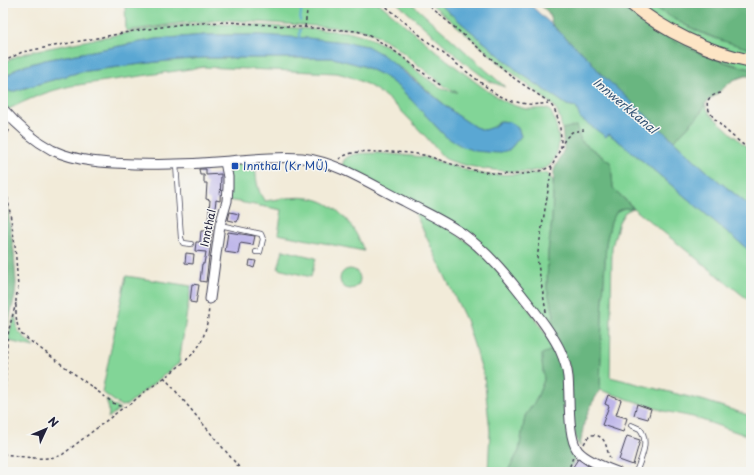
<svg xmlns="http://www.w3.org/2000/svg" width="754" height="475" font-family="'Playpen Sans',sans-serif">
<style>
.green{fill:#82d597;stroke:#527c69}
.forest{fill:#69b680;stroke:#466c5e}
.water{fill:#5aa7d3;stroke:#3e6487}
.lines{fill:none;stroke-linecap:round;stroke-linejoin:round}
.stream{stroke:#5aa7d3;stroke-width:2}
.building{fill:#b5ace8}
.service-casing{stroke:#414053;stroke-width:6}
.minor-casing{stroke:#414053;stroke-width:11}
.secondary-casing{stroke:#414053;stroke-width:14}
.path{stroke:#414053;stroke-width:1.5;stroke-dasharray:3 3;stroke-linecap:butt}
.service{stroke:#fff;stroke-width:4.5}
.minor{stroke:#fff;stroke-width:9}
.secondary{stroke:#fde5c5;stroke-width:12}
.transit-dot{fill:#1a4fb4;stroke:#f6f6f2;stroke-width:1.5}
.labels{text-anchor:middle;stroke-width:3;stroke-linejoin:round;paint-order:stroke}
.transit-label{font-size:11px;fill:#164399;stroke:#f6f6f2;text-anchor:start}
.street-label{font-size:11px;fill:#22223b;stroke:#f6f6f2}
.water-label{font-size:12px;font-style:italic;fill:#385778;stroke:#f6f6f2}
</style>
<rect width="100%" height="100%" fill="#f6f6f2"/>
<filter id="ink" filterUnits="userSpaceOnUse"><feTurbulence type="fractalNoise" baseFrequency=".025" numOctaves="2"/><feDisplacementMap in="SourceGraphic" scale="8" xChannelSelector="R" yChannelSelector="G"/><feConvolveMatrix kernelMatrix="1 2 1 2 8 2 1 2 1" color-interpolation-filters="sRGB"/></filter>
<filter id="wash" filterUnits="userSpaceOnUse"><feTurbulence type="fractalNoise" baseFrequency=".012" numOctaves="4" result="noise"/><feDisplacementMap in="SourceGraphic" scale="16" xChannelSelector="R" yChannelSelector="G"/><feGaussianBlur stdDeviation="0.9" result="paint"/><feColorMatrix in="noise" values="0 0 0 0 0 0 0 0 0 0 0 0 0 0 0 0 0 1.4 0 .05"/><feComposite in="paint" operator="in"/></filter>
<g filter="url(#wash)">
<rect width="100%" height="100%" fill="#f2ebd9"/>
<path class="green" d="M125,3H379C409,28 438,54 469,77C485,89 502,103 522,108C533,111 538,107 549,109C555,117 561,139 558,149C556,155 554,161 550,165C536,179 463,168 446,159C443,158 430,141 426,137C398,107 378,83 337,73L204,67L71,86C48,91 28,99 7,110L3,105V85L5,88L11,92L80,72L157,62L203,58H333L363,66L384,76L401,89L446,137L509,150L521,136L518,128L509,122L501,121L493,127L484,130L475,127L457,115L406,72L367,46L345,42L259,35H205L157,39L45,60L17,68L7,76L3,82V63L17,56L33,51C89,41 146,26 203,24C252,23 302,29 351,32L365,36L393,49L423,76L443,89L457,92L446,87L392,44L374,34L358,29L227,20L183,23L126,31Z
M397,3H411L505,87L489,81L465,63Z
M430,3H438L520,73L567,105L576,107L606,137L609,134L626,147L751,252V302L633,208L625,212L619,222L612,247L610,377L705,401L751,416V437L693,417L664,411L600,390L602,317L606,243L611,222L617,211L624,208L633,207L613,188L611,163L581,141L576,126L562,129L560,118L554,106L500,63Z
M617,3H649L685,25L708,36L751,49V69C706,58 651,36 617,3Z
M705,104L710,114L751,151V207L711,175L674,141L700,114Z
M378,153L424,157L472,172L488,175L547,173L553,181L552,220L548,252L547,288L554,314L553,322L549,328L484,247L342,166L344,160C352,151 367,154 378,153Z
M255,162C256,175 256,191 265,201C279,199 294,196 309,198C336,201 355,226 364,251L278,234L282,210L228,200L229,165Z
M414,211C428,218 444,225 457,234C499,264 530,308 557,352L542,362L544,380L536,400L525,416L519,451L507,472H488L490,431L484,376L466,320Z
M283,250L316,258L311,277L278,269Z
M340 279a10 10 0 1 1 20 0a10 10 0 1 1-20 0Z
M126,276L191,286L179,363L127,405L121,406L102,392Z
M15,314L18,331L34,347L9,341V334Z
M106,399L114,406L120,409L108,418C110,411 108,406 106,399Z"/>
<path class="forest" d="M538,3H617L646,25L676,42L701,54L733,65L751,69V76H745L733,80L705,104L700,114L674,141L600,73L589,59L553,26L548,12Z
M649,3H751V49C714,40 680,25 649,3Z
M3,116L8,125L3,141Z
M576,126L581,141L611,163L613,188L633,208H624L617,211L611,222L606,243L602,317L600,390L591,405L584,423L580,446C569,436 574,383 569,367C566,355 555,339 549,328L553,322L554,314L547,289L548,252L552,220L554,170L564,149L562,129Z
M3,181L14,252L16,283L15,296L6,332L3,412Z
M552,350L557,352C559,358 563,366 564,373C567,399 563,434 576,457L569,472H507L519,451L525,416L536,400L544,380L542,362V354Z"/>
<path class="water" d="M438,3H528L589,59L600,73L650,119L711,175L751,207V252L626,147L609,134L606,137L580,118L576,107L567,105L520,73Z
M205,35H259L308,38L345,42L367,46L383,55L457,115L475,127L484,130L493,127L501,121L509,122L518,128L521,136L509,150L497,153L475,151L463,147L446,137L401,89L384,76L363,66L333,58H203L157,62L80,72L11,92L5,88L3,82L7,76L17,68L45,60L98,50L157,39Z"/>
<g class="lines">
<path class="stream" d="M300,21L302,3
M299,37L300,30
M3,89L5,88"/>
</g>
<g id="blocks">
<path class="building" d="M199,169H206V175L221,174L220,201L216,200L206,282L200,281L202,264H204L206,252L195,251L196,242H200L201,231H207L210,200L206,199L207,183H204V175H200Z
M230,212L239,214L237,222L228,220Z
M228,232L255,236L253,245L240,243L238,254L225,252Z
M186,253L194,254L193,264L185,263Z
M250,260L256,261L254,268L249,266Z
M192,284L199,285L196,303L190,302Z
M608,395L621,400L616,415L627,418L623,432L602,425L609,406L605,404Z
M637,404L651,409L648,419L634,415Z
M627,436L640,440L633,465L619,460Z
M578,459L588,466L601,472H575L571,470Z"/>
</g>
</g>
<g filter="url(#ink)">
<use href="#blocks" fill-opacity="0" stroke="#414053" stroke-width="1"/>
<g class="lines">
<g class="service-casing">
<path id="service" d="M176,164L181,238L183,243L191,244
M220,225L261,234L263,239L260,252H256
M631,425L640,429C650,441 641,459 636,472"/>
</g>
<g class="minor-casing">
<path id="minor" d="M3,109C17,125 33,140 52,150C78,162 106,163 134,164C166,165 198,164 230,161C253,159 278,156 302,158C338,162 372,185 404,201C424,212 445,221 463,234C490,254 509,278 529,304C540,318 552,333 560,350C564,359 567,368 568,377C570,396 567,437 578,451C586,460 606,468 617,472
M210,299L220,225L227,201L228,187V177L225,162"/>
</g>
<g class="secondary-casing">
<path id="secondary" d="M630,3C664,31 708,52 751,61"/>
</g>
<path class="path" d="M382,3L427,41L493,92C510,102 528,107 548,103
M426,3L515,79L549,102C560,115 561,131 561,147
M305,27L308,3
M3,62L22,52L134,31L182,24L227,22L357,31C390,42 413,68 442,86
M721,93C681,101 740,141 751,151
M3,150L5,140L10,128
M339,159C350,151 364,151 377,152C392,152 408,152 423,155C440,159 456,167 473,170C498,175 529,178 552,166
M3,168L15,245L18,287L16,299
M16,299C16,311 15,323 21,334L116,405L124,407C132,404 139,396 146,391C161,380 192,359 200,344C206,332 208,320 209,307
M546,312L537,258L552,166L565,139L572,132L584,130
M164,377L243,472
M584,444C587,439 589,434 595,435C609,438 605,452 612,461
M3,454C22,456 44,462 62,455L124,407
M6,472L3,454L7,340L9,329L16,303
M568,472L573,457"/>
<use href="#service" class="service"/>
<use href="#minor" class="minor"/>
<use href="#secondary" class="secondary"/>
</g>
</g>
<rect class="transit-dot" x="231" y="162" width="8" height="8" rx="2"/>
<g class="labels">
<g class="transit-label">
<text x="243" y="170">Innthal (Kr MÜ)</text>
</g>
<g class="street-label">
<text transform="translate(208 228) rotate(-78)" y="4">Innthal</text>
</g>
<g class="water-label">
<text transform="translate(625 106) rotate(40)" y="4">Innwerkkanal</text>
</g>
</g>
<rect width="754" height="475" fill="none" stroke="#f6f6f2" stroke-width="16"/>
<g transform="translate(46 429) rotate(46)" stroke="#f6f6f2" stroke-width="3" paint-order="stroke">
<path d="M0-3L7 15L0 10L-7 15Z" fill="#22223b"/>
<text y="-6" font-size="11" font-weight="bold" text-anchor="middle" fill="#22223b">N</text>
</g>
</svg>
